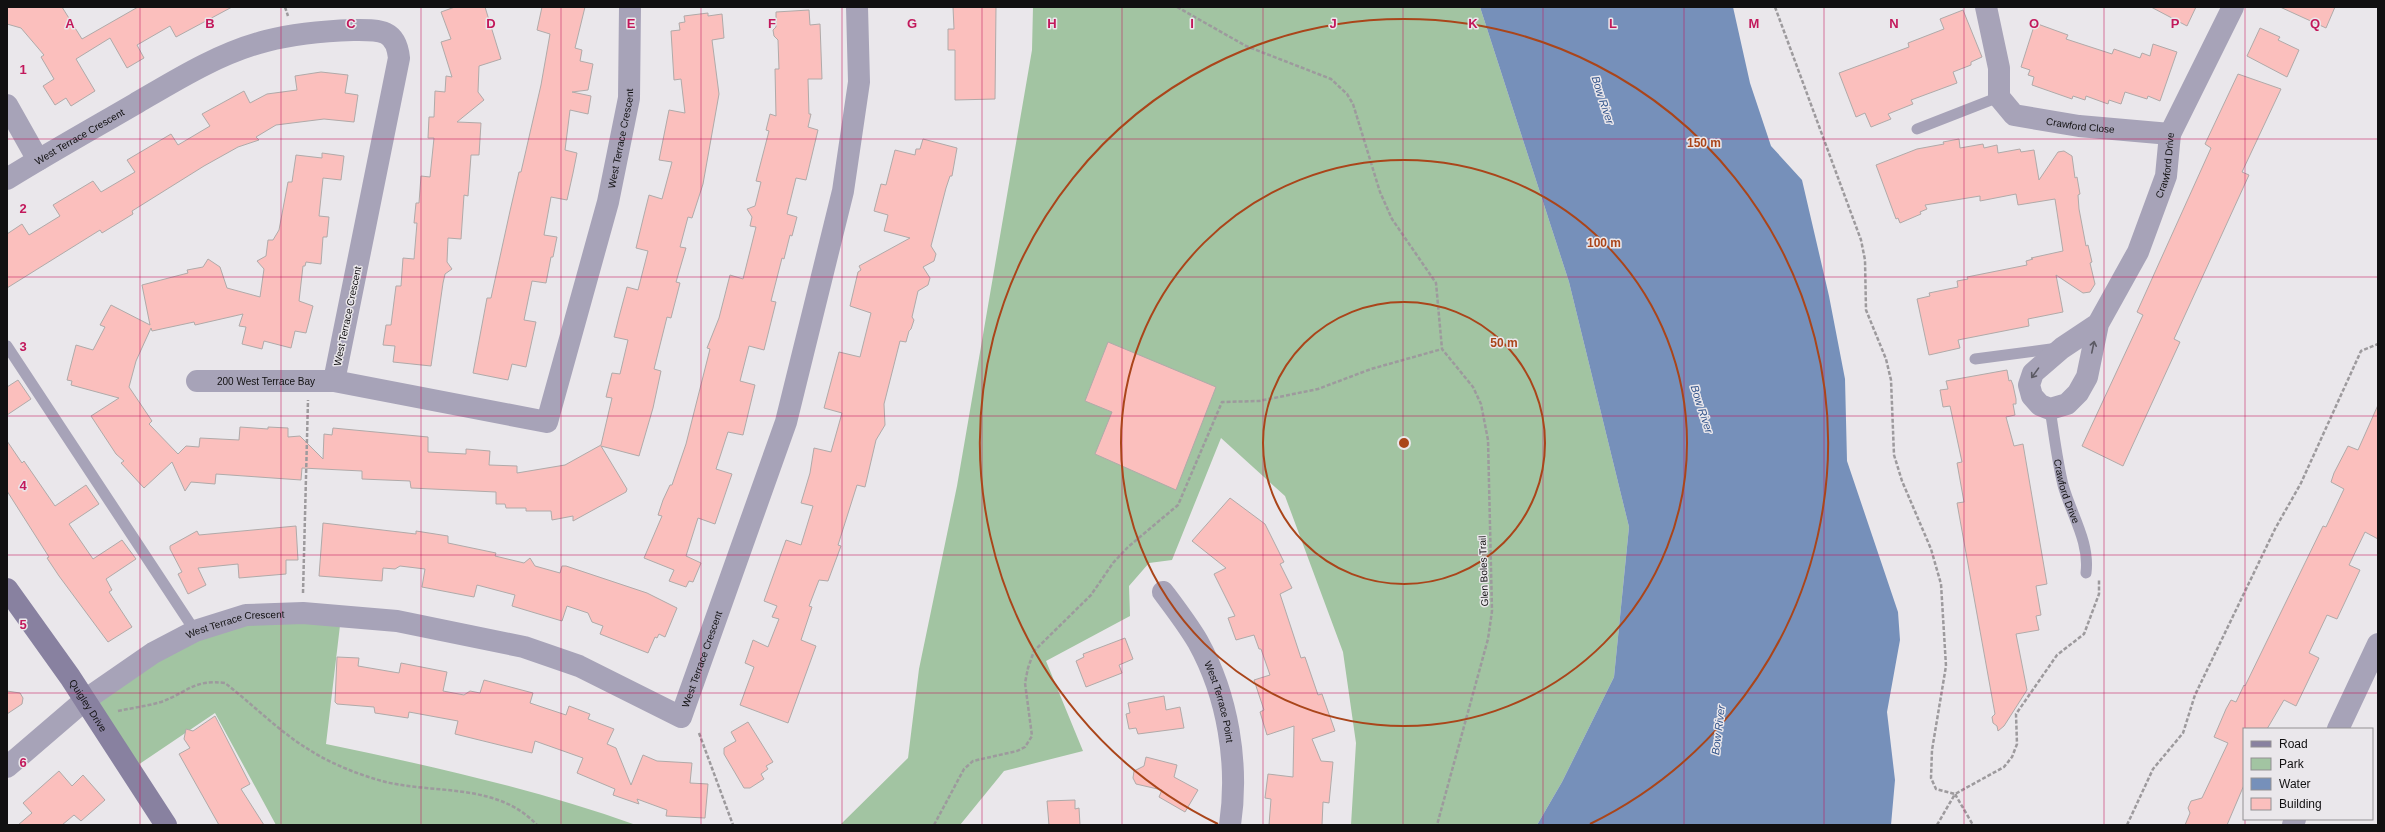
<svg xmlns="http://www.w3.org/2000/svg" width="2385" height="832" font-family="Helvetica,sans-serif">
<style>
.green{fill:#a2c4a2}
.water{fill:#7690ba}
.building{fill:#fbbfbd;stroke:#b0aaa9}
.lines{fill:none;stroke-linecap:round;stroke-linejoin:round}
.path{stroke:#9d9a9d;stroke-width:2.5;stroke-dasharray:4 2;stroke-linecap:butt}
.lane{stroke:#a7a3b8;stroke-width:11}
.street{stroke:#a7a3b8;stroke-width:22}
.secondary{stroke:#8881a0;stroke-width:22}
.oneway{stroke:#5c5a64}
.grid{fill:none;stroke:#c2185b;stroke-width:1;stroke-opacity:0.55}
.ring{fill:none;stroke:#aa451a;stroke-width:2}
.labels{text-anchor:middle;stroke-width:3;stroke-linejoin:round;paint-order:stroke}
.street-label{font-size:10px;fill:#111011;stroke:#eae7eb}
.water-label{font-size:11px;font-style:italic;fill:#31538a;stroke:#eae7eb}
.grid-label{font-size:13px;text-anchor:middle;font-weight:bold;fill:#c2185b;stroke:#eae7eb;stroke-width:3;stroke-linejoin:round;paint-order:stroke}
.centre{fill:#aa451a;stroke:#eae7eb;stroke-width:2}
.ring-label{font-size:12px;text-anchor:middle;font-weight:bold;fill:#aa451a;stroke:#eae7eb;stroke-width:3;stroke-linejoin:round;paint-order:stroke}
</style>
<rect width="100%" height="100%" fill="#eae7eb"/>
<path class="green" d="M1033,7H1480L1569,282L1629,527L1614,677L1562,782L1537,825H1351L1356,743L1343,652L1285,496L1221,438L1172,560L1149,563L1129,586L1130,616L1046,661L1083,751L1004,771L960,825H840L908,758L919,669L957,486L1032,50Z
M246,615L341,617L326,744C431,766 535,789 636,825H276L215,713L132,769L85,700Z"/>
<path class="water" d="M1480,7H1733L1750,83L1771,146L1802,180L1829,296L1845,379L1847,461L1898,612L1900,640L1887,712L1895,780L1891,825H1537L1562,782L1614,677L1629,527L1569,282Z"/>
<path class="building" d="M7,7H62L82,39L138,7H232L176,37L170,26L137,45L144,58L127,68L110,38L76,59L95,91L71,106L66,98L55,105L43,86L54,79L41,57L44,55L21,28L7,24Z
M455,7H485L501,59L479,66L478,92L484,100L457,122L481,123L479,155H471L468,196L464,195L461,239L448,238L447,262L452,269L445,274L443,283L431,366L393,362L395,346L383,345L386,325H391L396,286H401L403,258L414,259L417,223H414L416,203H419L421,176L430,177L434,138H428L429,117H434L435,91L445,92L446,76L452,77L441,42L451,39L441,12Z
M542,7H585L575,48L582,50L580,61L593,64L588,90L572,92L591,96L588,114L570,110L565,150L577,153L573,173L567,200L551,197L544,235L557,237L553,257H551L546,283L532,281L524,320L536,322L526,367L512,364L508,380L473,373L487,298H491L510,211L519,172H521L541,85L550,34L537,30Z
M953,7H996L995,99L955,100V50H948V29H954Z
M2151,7H2196L2187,26Z
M2280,7H2335L2326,28Z
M809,10L810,25L820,24L822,79H808L809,114H811L808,127L818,130L806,180L796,178L787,214L797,217L792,236L790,235L784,259L782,258L771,301L776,302L764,350L749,346L740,381L755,385L743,435L728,432L716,469L732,474L715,524L698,518L686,556L701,563L693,582L689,581L686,587L669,581L674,570L644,558L662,516L658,515L663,500L670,485H672L686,444L710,349L707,348L719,318L730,275L743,279L756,227L750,226L752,217L747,209L755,206L761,182L756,181L769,131L766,130L770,114L776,116L775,69H779L778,40L774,36L773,30L776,27V12Z
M1963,10L1982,57L1971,62V65L1953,72L1957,83L1911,100L1913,104L1888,114L1891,119L1871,127L1865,113L1856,117L1839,73L1909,47L1908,43L1944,29L1940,19Z
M708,13V16L722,14L724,38L712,40L719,94L703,184L692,218L688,217L680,247L686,248L676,282L680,283L671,318L667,317L654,369L661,371L653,408L639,456L601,446L627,489L626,492L573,521V516L552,520L551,511H526V508H506L505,504H496V492L411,488L410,481L362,479V471L302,468L301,480L216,474L215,484L191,482L185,491L172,462L144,488L121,463L124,461L116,454L91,416L119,398L71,385L72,381L67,380L76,345L93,350L105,327L100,325L111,305L150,325L142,285L188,273L187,270L203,267L208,259L220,267L227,288L260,297L264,269L257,261L266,256L268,240H273L279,230L288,182H292L296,155L322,158V153L344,156L341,180L323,178L319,216L329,217L327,237H323L321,264L306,262L305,266H303L299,301L313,306L306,333L295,331L291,348L264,341L262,349L242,344L246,327L239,326L243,314L195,325L194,322L152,331L151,328L136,361L129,387L152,421L149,424L178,454L186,446L199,447L200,438L239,440L240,427L268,429V427L288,428V437L300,436L323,459L324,434L332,435L333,428L428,437V452L466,454V449L490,451L489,465L517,466V473L565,465L601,445L612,398L606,397L612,373L620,374L628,340L614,337L619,317L627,287L638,290L648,251L636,248L644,215L649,195L662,199L672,162L659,160L669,110L685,113L681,79L674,80L671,31L680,30L679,23L685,22L684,16Z
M2035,23L2068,35L2066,39L2112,54L2114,49L2140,58L2142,53L2150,56L2153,44L2177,52L2160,101L2148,96L2147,99L2125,92L2121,104L2109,100L2108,104L2086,96L2085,100L2073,96L2072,99L2032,85L2034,77L2028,75L2030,70L2021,67Z
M2260,28L2280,37L2278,40L2299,50L2287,77L2247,56Z
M321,72L348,75L345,93L358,95L354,122L324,119L276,125L256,137L259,140L238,147L204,166L132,211L133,214L102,233L100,230L7,288V234L22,224L29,235L60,216L53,205L93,181L101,192L135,172L127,160L171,134L178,145L210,126L202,114L244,91L250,103L267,94L297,90L295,76Z
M2238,74L2281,89L2242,172L2249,175L2174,339L2180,342L2123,466L2082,446L2143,315L2137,312L2211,148L2205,144Z
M923,139L957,148L952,176H950L946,188L931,246L936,254L934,261L923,267L930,278L928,285L918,291L912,317L914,320L911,329L909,331L906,342L900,341L884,404L885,425L876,440L865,487L857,485L838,545L841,546L828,581L819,580L809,606L812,607L801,640L816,646L788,723L740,705L754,667L745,663L753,640L768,647L779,619L772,617L777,606L764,601L786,540L801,545L813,506L801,503L810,473L814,448L831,452L842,413L824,408L839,352L860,357L871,313L850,306L858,272L861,270L859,266L910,238L884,231L888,215L874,211L881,184L886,185L895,150L915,155L916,149H920Z
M1959,139L1960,148L1983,144L1984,148L1997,145L1998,153L2020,149L2021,152L2034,150L2039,180L2058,152L2064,151L2072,156L2075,178L2077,177L2080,194L2078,195L2079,209L2086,246L2088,245L2092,262L2090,263L2095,284L2090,292L2083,293L2056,275L2063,312L2028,319L2029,326L1958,340L1960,348L1929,355L1917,299L1930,296L1929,293L1958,287L1957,281L1968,279L1967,277L2027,265L2026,261L2033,259L2031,258L2063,251L2055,199L2018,205L2016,194L1980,201V196L1925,205L1927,209L1920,212L1921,214L1900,223L1898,218L1896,219L1876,165L1917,149L1944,144L1943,142Z
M1108,342L1216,387L1176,490L1095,454L1112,412L1085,401Z
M2007,370L2009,381L2011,380L2013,385L2016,399V404H2013L2015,415L2006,417L2014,446L2023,444L2047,584L2036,586L2041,615L2036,616L2039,630L2016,634L2027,690L2004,726L1998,731L1997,726L1993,723L1992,717L1995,714L1957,503L1964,502L1957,463L1962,462L1950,406L1943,407L1940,390L1948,389L1946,381Z
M18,380L31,399L7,415V387Z
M2378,405V539L2365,532L2349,565L2360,570L2337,619L2327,615L2309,653L2319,658L2296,706L2284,700L2267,729H2244V785L2227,825H2185L2190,813L2188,808L2191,801L2202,798L2228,743L2214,737L2226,709L2231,700L2236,702L2244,685L2245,686L2323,526L2326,527L2344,489L2331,482L2334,473L2348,446L2358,450Z
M7,441L22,463L24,461L55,506L86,485L99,504L69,524L93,559L122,540L136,559L106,579L112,590L109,592L132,627L108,642L59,576L47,558L49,557L7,491Z
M1230,498L1265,524L1284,562L1280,564L1292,588L1280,594L1301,658L1305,657L1318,695L1322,694L1335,731L1312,739L1321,761L1333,762L1329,803L1323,802L1322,825H1269L1271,799L1265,798L1268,774L1293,777L1294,726L1267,735L1260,712L1264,710L1254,680L1270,675L1261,649H1259L1254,635L1236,640L1228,618L1235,616L1214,574L1226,568L1192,541Z
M323,523L416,534V531L448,536V543L496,553L495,556L524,563L530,558L535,566L560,573L562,566H566L647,593L677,608L665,637L659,634L657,638L655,637L648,653L600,634L603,626L592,622L588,613L567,606L562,621L512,606L515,595L477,585L474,597L422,587L425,569L400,566L395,569L383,568L382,581L319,576Z
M296,526L298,560H286V574L239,578L238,564L198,568L206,585L188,594L178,574L182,572L170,549V546L197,531L199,535Z
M1125,638L1133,659L1119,665L1122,673L1086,687L1076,661L1084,657L1083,654Z
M337,657L359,658L358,666L399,673L401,663L447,672L443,691L464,695L470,691L480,693L484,680L533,693L530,703L566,715L569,706L590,714L588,719L614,729L607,744L616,748L631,785L643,755L657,761L692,763L690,783L708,784L705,818L666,816L667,810L637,799L639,804L613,795L615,789L577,773L583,758L535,741L532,753L455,734L458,721L409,712L408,718L375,713L374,707L337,704L335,702Z
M7,691L20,693L23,698L22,704L7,714Z
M1164,696L1166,710L1180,707L1184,728L1138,734L1136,728L1129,729L1126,714L1130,713L1128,703Z
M215,716L250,784L241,789L264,825H219L179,754L190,748L184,739L186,729L193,731Z
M748,722L773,762L766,766L768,769L761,774L764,779L750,788H744L724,754V748L736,741L731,732Z
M1146,757L1177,765L1174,777L1198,790L1185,812L1159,797L1162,790L1136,784L1133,778L1134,771L1144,766Z
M59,771L72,786L83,775L105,800L81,821L74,815L62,825H18L32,813L23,803Z
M1075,800V809L1079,808L1080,825H1049L1047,801Z"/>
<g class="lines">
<path class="path" d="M285,7L288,16
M1177,7L1246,46L1331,79L1347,94L1353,104L1380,192L1392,219L1436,283L1442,349L1473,387L1481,404L1488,440L1492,611L1488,639L1437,825
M1775,7L1861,240L1865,260L1866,310L1886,359L1891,380L1894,455L1902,481L1931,549L1941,584L1946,666L1932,750L1931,778L1936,789L1955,794L2004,767L2012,757L2017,744L2016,714L2057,655L2084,634L2099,594V579
M303,593L308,400
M118,711C132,708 147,706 161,702C188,692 194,679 225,683C251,703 281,733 308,749C328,762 352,772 375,779C429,796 495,780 537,825
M699,733L733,825
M934,825L964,769L973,761L1017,751L1025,747L1032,736L1025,683L1028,668L1034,651L1091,595L1113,563L1128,547L1178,505L1222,402L1259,401L1318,389L1371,369L1442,349
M1937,825L1955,794L1973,825
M2127,825L2153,769L2183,733L2195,695L2275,529L2301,483L2361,351L2378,344"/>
<g class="lane">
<path d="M1917,129L1999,97"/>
<path d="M7,346L195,631"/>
<path d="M1975,359L2058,348"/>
<path id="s1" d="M2050,409C2054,434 2057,460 2063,485C2071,514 2090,542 2086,573"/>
</g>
<g class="street">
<path id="s2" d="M1986,7L1999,68V97L2014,115L2079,126L2170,134"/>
<path d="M7,105L38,160"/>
<path id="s3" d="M7,179C49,153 92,129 135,104C176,80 219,53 266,41C293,34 325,31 353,30C378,30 396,28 399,58L334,381"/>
<path id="s4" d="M2098,324L2062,348L2033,373L2029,385L2032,396L2040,405L2050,409L2067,404L2078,393L2087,377L2098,324L2138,252L2166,176L2170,134L2233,7"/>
<path id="s5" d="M197,381H334L547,422L608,202L629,98L630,7"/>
<path id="s6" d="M1163,592C1175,608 1188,625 1198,642C1228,696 1239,764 1230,825"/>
<path d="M2338,729L2378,644"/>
<path id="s7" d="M7,767L85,700L153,653L195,631L246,615L303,613L397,621L524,647L579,666L681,717L786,422L843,191L859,82L857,7"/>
<path d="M2293,825L2295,819"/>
</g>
<path class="secondary" id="s8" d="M7,589L70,677L166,825"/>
</g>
<defs><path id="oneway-shaft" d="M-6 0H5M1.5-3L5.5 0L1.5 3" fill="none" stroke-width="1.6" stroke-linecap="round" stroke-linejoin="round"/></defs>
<g class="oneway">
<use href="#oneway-shaft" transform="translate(2093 347) rotate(-78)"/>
<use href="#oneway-shaft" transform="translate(2035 373) rotate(126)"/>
</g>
<path class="grid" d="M140,7V825M281,7V825M421,7V825M561,7V825M701,7V825M842,7V825M982,7V825M1122,7V825M1263,7V825M1403,7V825M1543,7V825M1684,7V825M1824,7V825M1964,7V825M2104,7V825M2245,7V729M7,139H2378M7,277H2378M7,416H2378M7,555H2378M7,693H2378M2245,819V825"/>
<g class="ring">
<circle cx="1404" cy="443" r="141"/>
<circle cx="1404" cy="443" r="283"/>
<path d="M1218 824A424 424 0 1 1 1590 824"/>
</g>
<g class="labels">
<g class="street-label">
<text dy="4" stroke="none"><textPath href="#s2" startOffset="182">Crawford Close</textPath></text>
<text dy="4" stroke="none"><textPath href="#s3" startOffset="84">West Terrace Crescent</textPath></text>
<text dy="4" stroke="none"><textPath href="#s5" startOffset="647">West Terrace Crescent</textPath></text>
<text dy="4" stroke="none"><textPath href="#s4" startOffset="408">Crawford Drive</textPath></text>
<text transform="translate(347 316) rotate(-78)" y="4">West Terrace Crescent</text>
<text dy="4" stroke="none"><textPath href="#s5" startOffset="69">200 West Terrace Bay</textPath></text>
<text dy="4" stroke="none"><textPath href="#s1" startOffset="84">Crawford Drive</textPath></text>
<text transform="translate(1483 571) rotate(-92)" y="4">Glen Boles Trail</text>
<text dy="4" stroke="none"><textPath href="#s7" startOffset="274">West Terrace Crescent</textPath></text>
<text dy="4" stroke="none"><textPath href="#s7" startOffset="801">West Terrace Crescent</textPath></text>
<text dy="4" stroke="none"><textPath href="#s6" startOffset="125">West Terrace Point</textPath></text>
<text dy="4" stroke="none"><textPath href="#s8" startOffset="142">Quigley Drive</textPath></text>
</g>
<g class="water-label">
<text transform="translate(1603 100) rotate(72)" y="4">Bow River</text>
<text transform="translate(1702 409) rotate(72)" y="4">Bow River</text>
<text transform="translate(1718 730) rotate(-83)" y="4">Bow River</text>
</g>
</g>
<g class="grid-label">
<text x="70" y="28">A</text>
<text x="210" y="28">B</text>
<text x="351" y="28">C</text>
<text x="491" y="28">D</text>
<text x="631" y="28">E</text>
<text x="772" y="28">F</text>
<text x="912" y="28">G</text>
<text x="1052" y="28">H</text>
<text x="1192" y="28">I</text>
<text x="1333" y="28">J</text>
<text x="1473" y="28">K</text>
<text x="1613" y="28">L</text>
<text x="1754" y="28">M</text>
<text x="1894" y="28">N</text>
<text x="2034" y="28">O</text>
<text x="2175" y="28">P</text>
<text x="2315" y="28">Q</text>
<text x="23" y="74">1</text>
<text x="23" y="213">2</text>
<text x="23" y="351">3</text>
<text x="23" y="490">4</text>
<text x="23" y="629">5</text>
<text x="23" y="767">6</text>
</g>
<circle cx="1404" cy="443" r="6" class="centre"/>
<g class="ring-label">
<text x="1704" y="147">150 m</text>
<text x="1604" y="247">100 m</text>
<text x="1504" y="347">50 m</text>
</g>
<rect width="2385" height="832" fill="none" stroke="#111011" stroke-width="16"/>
<rect x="2243" y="728" width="130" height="92" fill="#eae7eb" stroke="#939194"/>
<rect x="2251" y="741" width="20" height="6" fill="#8881a0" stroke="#939194"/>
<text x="2279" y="748" font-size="12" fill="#111011">Road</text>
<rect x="2251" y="758" width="20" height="12" fill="#a2c4a2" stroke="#939194"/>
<text x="2279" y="768" font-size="12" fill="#111011">Park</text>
<rect x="2251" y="778" width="20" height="12" fill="#7690ba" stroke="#939194"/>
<text x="2279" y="788" font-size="12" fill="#111011">Water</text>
<rect x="2251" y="798" width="20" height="12" fill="#fbbfbd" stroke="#939194"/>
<text x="2279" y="808" font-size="12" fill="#111011">Building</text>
</svg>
